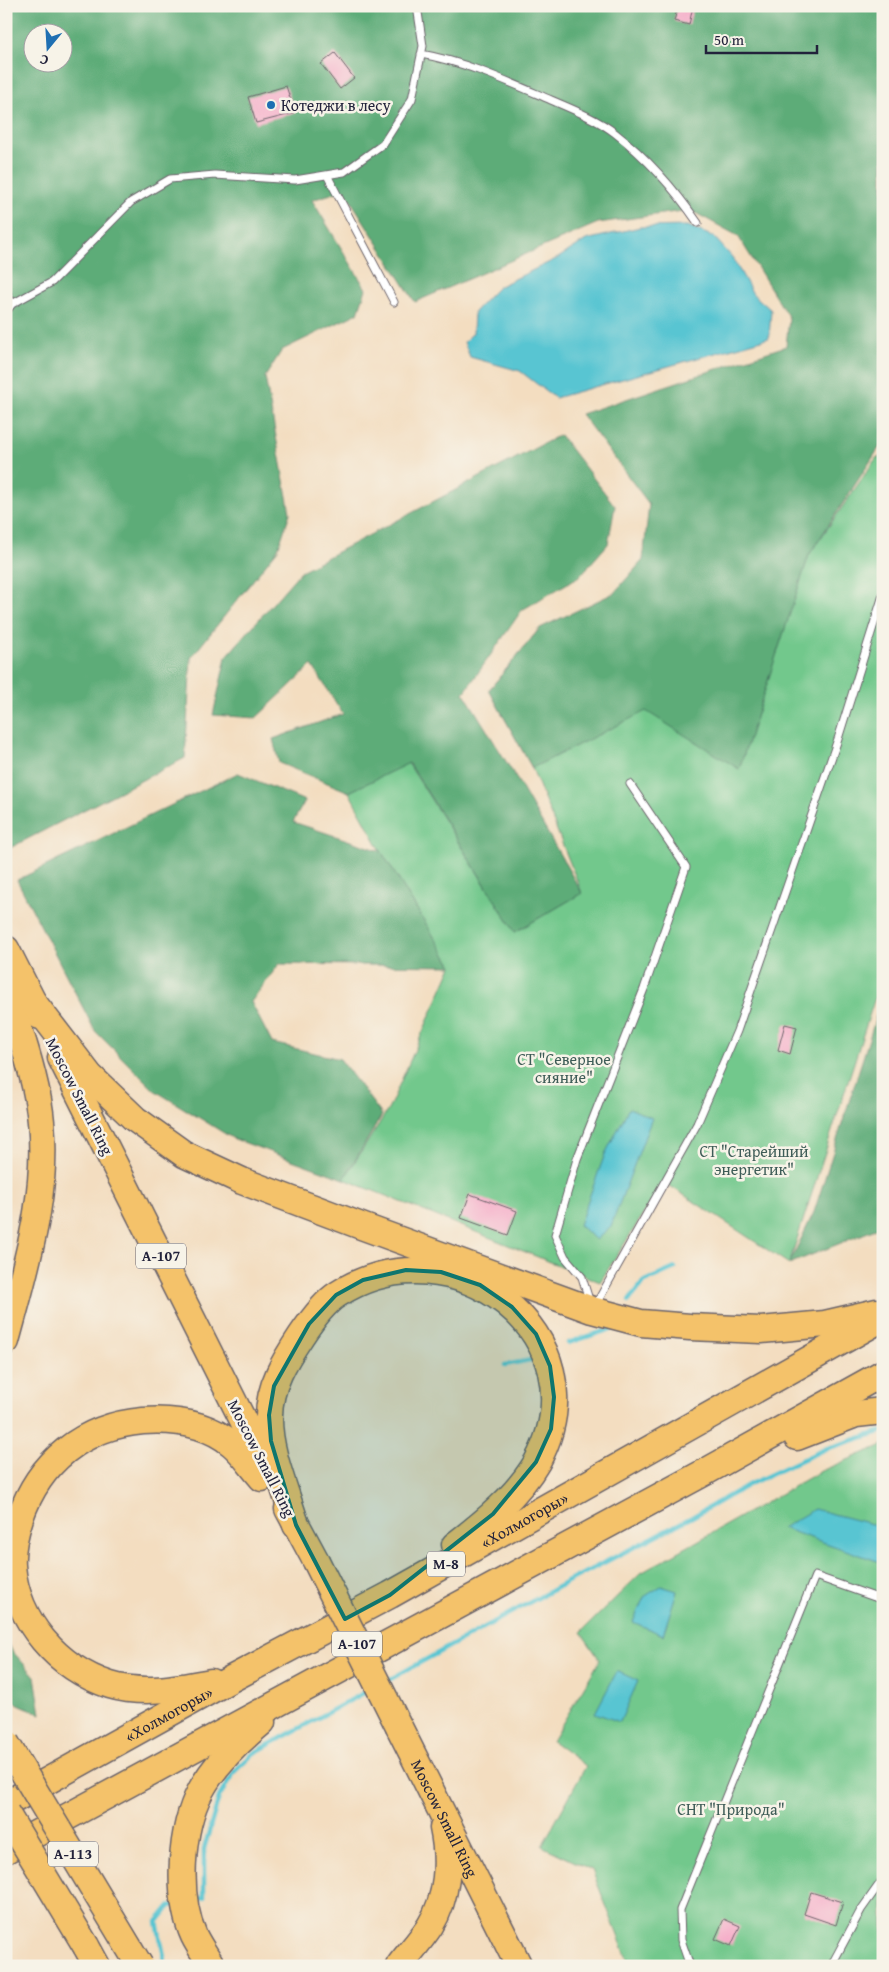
<svg xmlns="http://www.w3.org/2000/svg" width="889" height="1972" font-family="'Gentium Book Plus',serif">
<style>
.green{fill:#72c88c;stroke:#4a7564}
.forest{fill:#5dac78;stroke:#40675a;fill-rule:evenodd}
.water{fill:#59c5d2;stroke:#3e7486}
.lines{fill:none;stroke-linecap:round;stroke-linejoin:round}
.stream{stroke:#59c5d2;stroke-width:4.5}
.building{fill:#f5abc8}
.lane-casing{stroke:#6b636a;stroke-width:9}
.highway-casing{stroke:#6b636a;stroke-width:29}
.lane{stroke:#fff;stroke-width:7}
.highway{stroke:#f4c26a;stroke-width:26}
.highway-bridge-casing{stroke:#6b636a;stroke-width:29;stroke-linecap:butt}
.highway-bridge{stroke:#f4c26a;stroke-width:26}
.marked{fill:#0f766e;fill-opacity:0.2;stroke:#0f766e;stroke-width:4;stroke-linejoin:round}
.poi-dot{fill:#1f6fb2;stroke:#f7f3e8;stroke-width:2}
.labels{text-anchor:middle;stroke-width:5;stroke-linejoin:round;paint-order:stroke}
.shield{fill:#f7f3e8;stroke:#62616f;stroke-width:1}
.shield-label{font-size:15px;font-weight:bold;fill:#22223b}
.poi-label{font-size:16px;fill:#22223b;stroke:#f7f3e8;text-anchor:start}
.park-label{font-size:16px;fill:#3e5c57;stroke:#f7f3e8}
.street-label{font-size:16px;fill:#22223b;stroke:#f7f3e8}
</style>
<rect width="100%" height="100%" fill="#f7f3e8"/>
<filter id="ink" filterUnits="userSpaceOnUse"><feTurbulence type="fractalNoise" baseFrequency=".02" numOctaves="2"/><feDisplacementMap in="SourceGraphic" scale="10" xChannelSelector="R" yChannelSelector="G"/><feConvolveMatrix kernelMatrix="1 2 1 2 8 2 1 2 1" color-interpolation-filters="sRGB"/></filter>
<filter id="wash" filterUnits="userSpaceOnUse"><feTurbulence type="fractalNoise" baseFrequency=".0096" numOctaves="4" result="noise"/><feDisplacementMap in="SourceGraphic" scale="20" xChannelSelector="R" yChannelSelector="G"/><feGaussianBlur stdDeviation="1.12" result="paint"/><feColorMatrix in="noise" values="0 0 0 0 0 0 0 0 0 0 0 0 0 0 0 0 0 1.4 0 .05"/><feComposite in="paint" operator="in"/></filter>
<g filter="url(#wash)">
<rect width="100%" height="100%" fill="#f3ddc0"/>
<path class="green" d="M877,457H883V973L789,1264L664,1182L600,1282L344,1179L389,1108L452,966L381,851L349,792L408,763L515,932L582,893L532,768L489,690L540,628L588,627L739,769L809,555Z
M883,1445V1966H630L592,1870L542,1846L586,1766L552,1741L600,1660L581,1632L641,1573L821,1471Z"/>
<path class="forest" d="M6,6H883V442L809,555L739,769L646,711L532,768L489,690L540,628L614,593L643,560L649,504L581,414L786,346L789,318L738,236L690,210L598,223L415,302L344,190L312,200L366,289L358,313L282,350L265,377L290,513L278,549L191,658L185,758L6,850ZM32,32H62V62H32Z
M560,435L615,506L608,544L580,576L522,610L464,693L515,776L582,893L515,932L409,763L349,792L279,763L273,739L343,714L312,665L256,718L213,715L226,657L301,571Z
M238,773L305,801L293,822L381,851L452,966L279,964L251,1002L272,1043L340,1059L382,1115L344,1179L232,1138L154,1090L95,1031L17,880Z
M883,995V1226L789,1264L814,1212Z
M6,1638L12,1651L35,1676L41,1714L12,1701L6,1691Z"/>
<path class="water" d="M688,226L714,237L732,257L753,294L771,310L769,338L555,398L520,371L470,357L464,342L473,333L474,312L498,287L558,258L586,240L640,227Z
M629,1108L652,1118L611,1226L596,1240L579,1225L605,1154Z
M814,1509L883,1527V1563L782,1528Z
M661,1586L677,1591L663,1635L633,1622L644,1597Z
M617,1671L638,1681L620,1722L595,1713Z"/>
<g class="lines">
<path class="stream" d="M629,1301L643,1282L675,1268
M568,1343L614,1328
M505,1365L531,1360
M385,1682L565,1583L692,1517L750,1484L825,1449L883,1431
M192,1900L204,1897V1849L219,1797L235,1771L254,1753L371,1689
M166,1966L157,1922L170,1906L177,1904"/>
</g>
<g id="blocks">
<path class="building" d="M678,6H693L689,25L674,21Z
M335,53L354,78L340,89L321,64Z
M286,86L295,113L256,123L248,97Z
M785,1024L797,1027L790,1054L778,1050Z
M470,1194L517,1211L508,1235L461,1218Z
M811,1892L843,1902L836,1925L804,1914Z
M724,1919L740,1926L731,1946L715,1939Z"/>
</g>
</g>
<g filter="url(#ink)">
<use href="#blocks" fill-opacity="0" stroke="#6b636a" stroke-width="1"/>
<g class="lines">
<g class="lane-casing">
<path id="lane" d="M421,54C466,62 509,82 551,100C572,109 597,119 615,133C646,157 676,191 698,223
M327,175L394,302
M6,291L12,304
M6,312L12,304L52,282L131,202L170,179L215,175L295,180L344,172L383,144L412,99L423,46L417,6
M590,1303L582,1277L565,1257L555,1235L577,1159L644,989L686,867L630,784
M595,1306L697,1124L737,1031L838,739L883,595
M690,1966L681,1940L680,1910L815,1576L883,1600
M831,1966L861,1910L883,1879"/>
</g>
<g class="highway-casing">
<g id="highway">
<path d="M6,949L40,1016"/>
<path d="M6,990C18,1026 31,1063 38,1100C53,1181 27,1263 6,1341"/>
<path d="M33,1002L90,1076L135,1119L184,1154L242,1181L364,1227L592,1310L641,1323L690,1327L761,1330L825,1324L877,1312"/>
<path d="M61,1058L268,1470"/>
<path d="M797,1437L856,1414L883,1411"/>
<path d="M288,1509L316,1561"/>
<path d="M296,1525C286,1491 268,1451 269,1416C269,1386 285,1360 301,1336C309,1324 325,1302 338,1294C451,1221 606,1334 537,1462C518,1495 485,1522 455,1545"/>
<path d="M211,1682C178,1688 143,1695 110,1685C58,1668 17,1622 12,1566C11,1551 15,1533 20,1518C39,1462 83,1426 143,1421C174,1419 207,1423 232,1444C243,1453 252,1467 262,1478"/>
<path id="s1" d="M399,1727L519,1966"/>
<path id="s2" d="M6,1804L231,1679L390,1595L883,1318"/>
<path d="M6,1850L707,1471L883,1373"/>
<path d="M86,1946L97,1966"/>
<path d="M212,1966C206,1956 199,1946 194,1936C176,1896 180,1829 201,1790C215,1764 239,1741 262,1722"/>
<path d="M399,1966C409,1953 421,1940 430,1926C448,1897 450,1861 443,1828"/>
</g>
</g>
<use href="#lane" class="lane"/>
<use href="#highway" class="highway"/>
<g class="highway-bridge-casing">
<path id="highway-bridge" d="M316,1561L399,1727
M6,1743L140,1966
M6,1813L86,1946"/>
</g>
<use href="#highway-bridge" class="highway-bridge"/>
</g>
</g>
<path class="marked" d="M406,1270L441,1272L480,1285L512,1307L536,1334L550,1366L554,1397L551,1429L536,1462L493,1514L390,1595L345,1619L296,1525L271,1441L269,1415L274,1386L309,1324L336,1295L363,1280Z"/>
<circle class="poi-dot" cx="271" cy="105" r="5"/>
<g class="labels">
<g class="shield">
<rect x="136" y="1243.5" width="50" height="25" rx="4"/>
<rect x="427" y="1551.5" width="38" height="25" rx="4"/>
<rect x="332" y="1631.5" width="50" height="25" rx="4"/>
<rect x="48" y="1841.5" width="50" height="25" rx="4"/>
</g>
<g class="shield-label">
<text x="161" y="1261">А-107</text>
<text x="446" y="1569">М-8</text>
<text x="357" y="1649">А-107</text>
<text x="73" y="1859">А-113</text>
</g>
<g class="poi-label">
<text x="281" y="111">Котеджи в лесу</text>
</g>
<g class="park-label">
<text x="564" y="1065">СТ "Северное<tspan x="564" dy="18">сияние"</tspan></text>
<text x="754" y="1157">СТ "Старейший<tspan x="754" dy="18">энергетик"</tspan></text>
<text x="731" y="1815">СНТ "Природа"</text>
</g>
<g class="street-label">
<text transform="translate(80 1096) rotate(63)" y="6">Moscow Small Ring</text>
<text transform="translate(262 1458) rotate(63)" y="6">Moscow Small Ring</text>
<text dy="6" stroke="none"><textPath href="#s2" startOffset="591">«Холмогоры»</textPath></text>
<text dy="6" stroke="none"><textPath href="#s2" startOffset="186">«Холмогоры»</textPath></text>
<text dy="6" stroke="none"><textPath href="#s1" startOffset="102">Moscow Small Ring</textPath></text>
</g>
</g>
<rect width="889" height="1972" fill="none" stroke="#f7f3e8" stroke-width="25"/>
<g transform="translate(48 48) rotate(198)"><circle r="24" fill="#f7f3e8" stroke="#a29fa3"/>
<path d="M0-4L9 19L0 12L-9 19Z" fill="#1f6fb2"/>
<text y="-8" font-size="14" font-weight="bold" text-anchor="middle" fill="#22223b">С</text>
</g>
<path d="M706 45v8h111v-8" fill="none" stroke="#22223b" stroke-width="2.5"/>
<text x="714" y="45" font-size="15" fill="#22223b" stroke="#f7f3e8" stroke-width="4" paint-order="stroke">50 m</text>
</svg>
